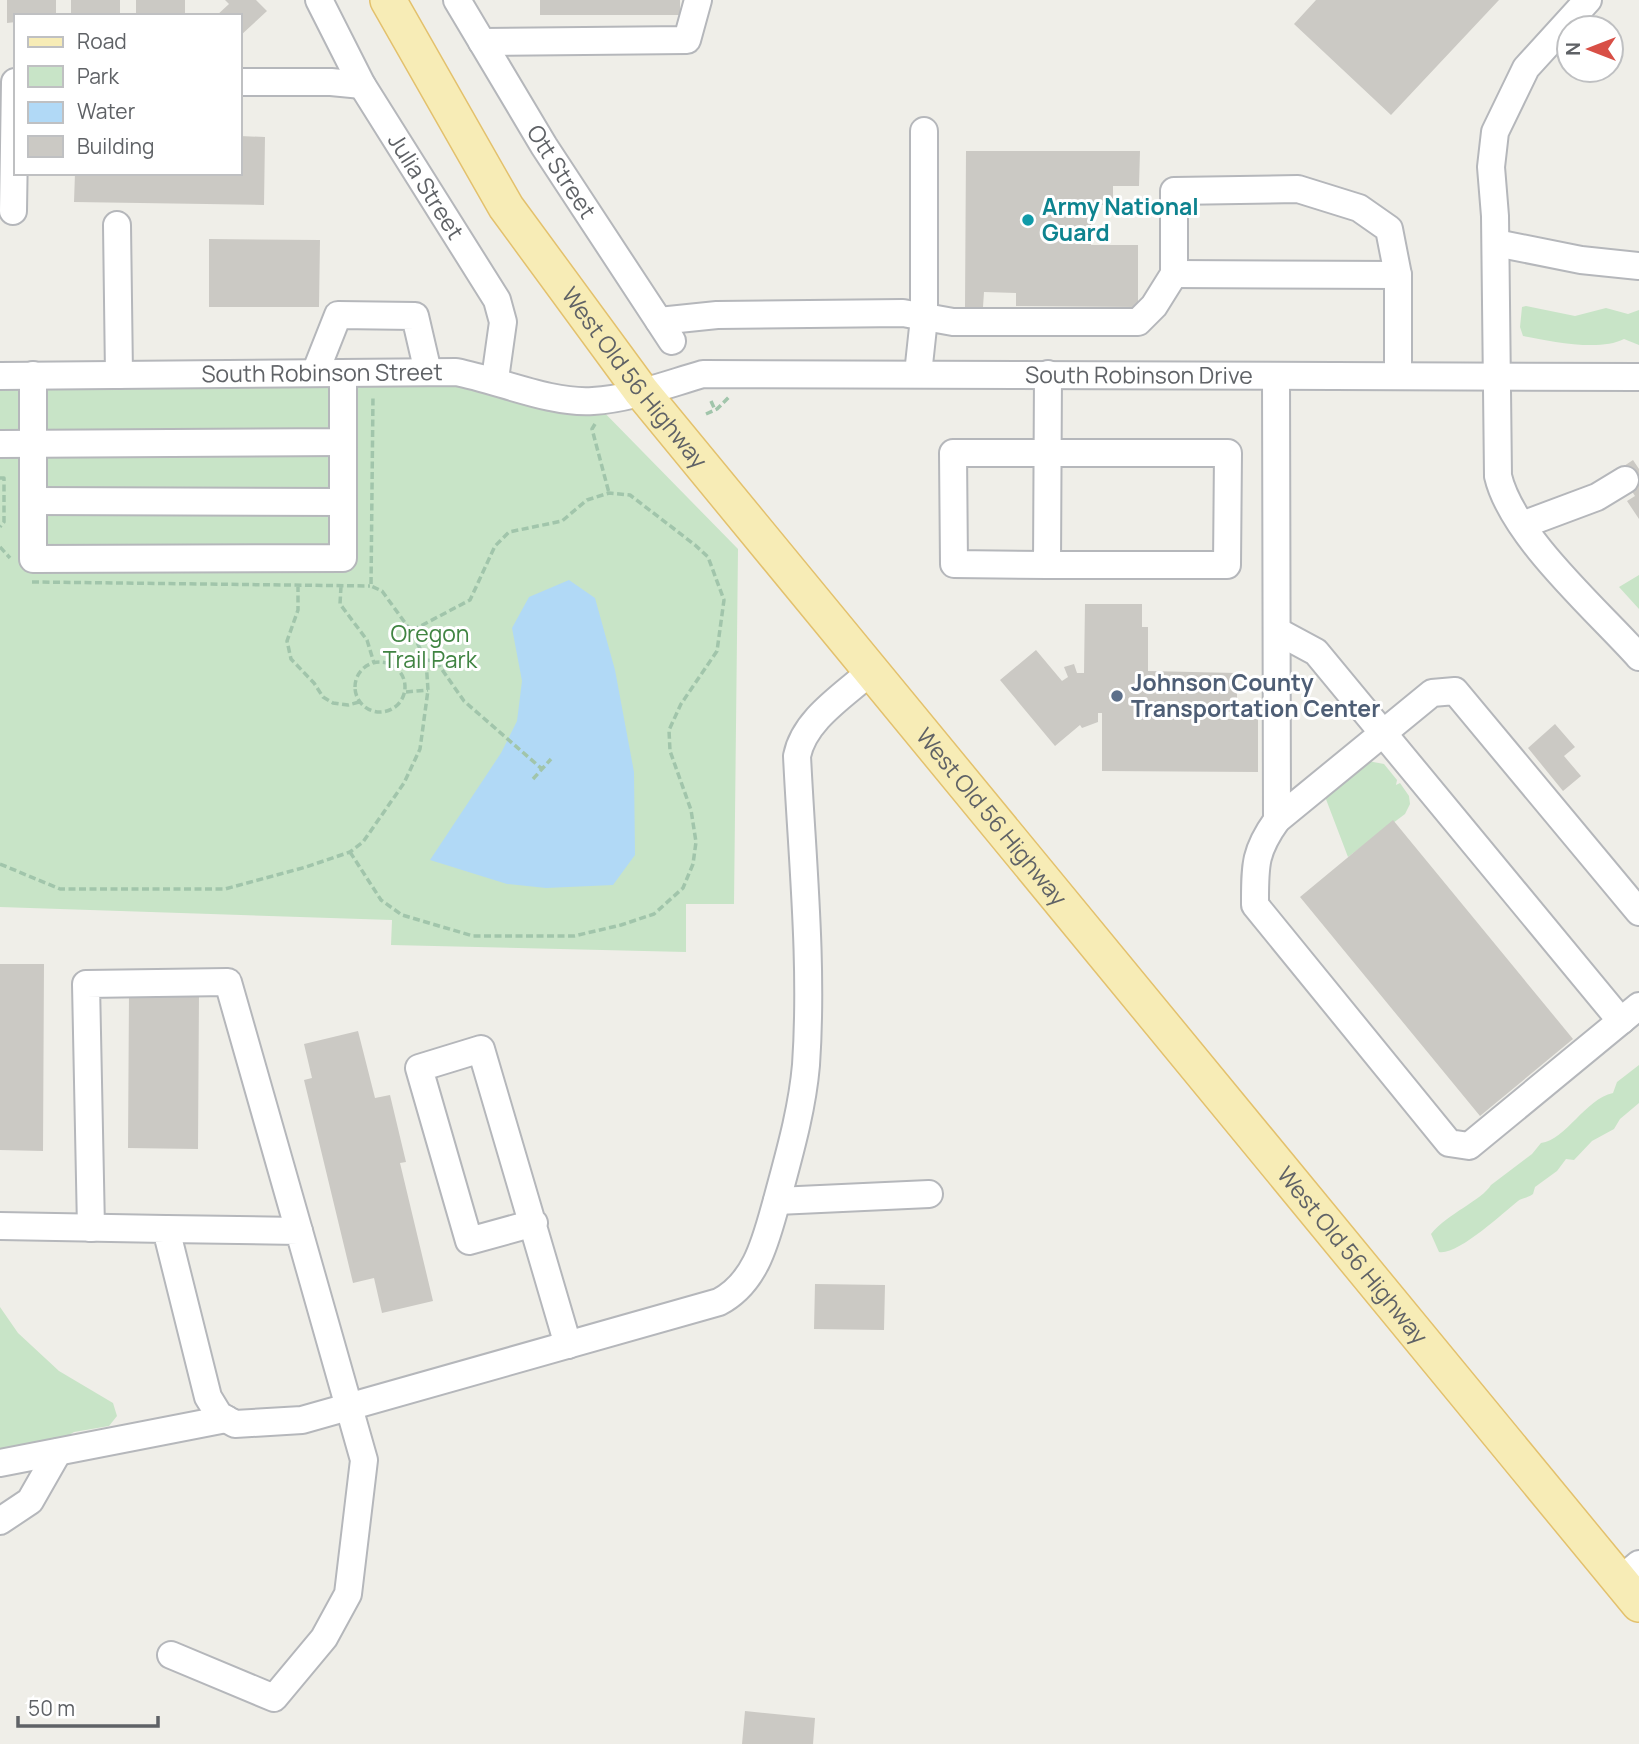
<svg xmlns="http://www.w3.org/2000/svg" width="1639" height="1744" font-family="Manrope,sans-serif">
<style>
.green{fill:#c8e4c7}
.water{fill:#b1d9f6}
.building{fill:#cbc9c4}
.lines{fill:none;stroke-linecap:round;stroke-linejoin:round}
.minor-casing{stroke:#b5b7bb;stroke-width:30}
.major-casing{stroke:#e3c16d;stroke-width:38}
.path{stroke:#a1c5ab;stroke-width:3.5;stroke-dasharray:7 3.5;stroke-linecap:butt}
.minor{stroke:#fff;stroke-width:26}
.major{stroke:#f7ecb6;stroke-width:35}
.culture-dot{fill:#0f9aa8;stroke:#fff;stroke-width:2.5}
.service-dot{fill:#5c6f8a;stroke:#fff;stroke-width:2.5}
.labels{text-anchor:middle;stroke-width:6;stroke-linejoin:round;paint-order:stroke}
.street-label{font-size:23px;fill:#5f6266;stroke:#fff}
.culture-label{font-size:23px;font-weight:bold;fill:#0d838f;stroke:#fff;text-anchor:start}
.park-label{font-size:23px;fill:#408442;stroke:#fff}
.service-label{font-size:23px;font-weight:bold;fill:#4e5e75;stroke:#fff;text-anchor:start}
</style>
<rect width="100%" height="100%" fill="#efeee8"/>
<path class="green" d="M1526,306L1575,316L1606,308L1628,314L1639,310V345L1624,339C1599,352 1550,341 1523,336L1520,327L1522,307Z
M456,372L593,401L738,549L734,904H686V952L391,945L392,920L0,907V376Z
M1639,575V609L1619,587Z
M1368,761L1384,764L1397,780L1396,785L1400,783L1409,796L1410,804L1405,814L1348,857L1324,794Z
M1639,1065V1103L1620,1119L1614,1129L1592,1141L1574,1160L1566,1159L1557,1171L1535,1187L1533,1194C1528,1198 1522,1198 1518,1201C1503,1213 1457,1256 1439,1252L1431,1234C1447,1214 1482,1200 1491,1185L1532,1154L1541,1143C1566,1140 1585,1099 1613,1093L1617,1082Z
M0,1307L18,1333L59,1371L113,1403L117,1416L109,1426L74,1432L56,1443L0,1454Z"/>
<path class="water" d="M569,580L595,598L615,670L634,772L635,855L613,885L546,888L507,884L430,860L501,753L517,721L522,681L512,628L529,597Z"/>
<path class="building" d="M7,0H56V16H16V22L7,23Z
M71,0H120V16H71Z
M136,0H185V16H136Z
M225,0H256L267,11L240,36V16H216L229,4Z
M540,0H680V15H540Z
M1316,0H1499L1391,115L1294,24Z
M240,136L265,137L264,205L74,202L75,173H240Z
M966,151H1140L1139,186H1113V205H1091V245H1138V307L1016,306V293L984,292L983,307H965Z
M209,239L320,240L319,307H209Z
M1633,460L1639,469V519L1627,501L1635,496L1618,470Z
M1085,604H1142V627H1148V671L1237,673V712H1221V719H1258V772L1102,771V713H1098V722L1082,728L1080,725L1055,746L1000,680L1036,650L1062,681L1068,677L1064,667L1074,664L1077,673H1084Z
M1555,724L1575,747L1564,756L1581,776L1563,791L1528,748Z
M1393,820L1573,1039L1480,1116L1300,897Z
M0,964H44L43,1151L0,1150Z
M129,994H199L198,1149L128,1148Z
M358,1031L375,1098L390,1095L406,1162L400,1163L433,1301L382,1313L374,1278L353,1283L304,1080L312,1078L304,1044Z
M815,1284L885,1285L884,1330L814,1329Z
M745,1711L815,1718L813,1744H742Z"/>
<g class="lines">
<g class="minor-casing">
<g id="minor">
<path id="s1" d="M319,0L362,85L497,300L503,322L495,379"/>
<path id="s2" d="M457,0L544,146L672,341"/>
<path d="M1588,0L1526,68L1495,132L1491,167L1495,216L1498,476C1512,536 1597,610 1639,657"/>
<path d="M482,42L687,40L698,0"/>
<path d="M240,82H331L362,85"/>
<path d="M13,211L15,82"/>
<path d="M117,225L119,375"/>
<path d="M1496,243L1581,260L1639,266"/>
<path d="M1174,274L1398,275"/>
<path d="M659,321L717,315L903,313L953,322H1138L1154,306L1174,274V191L1298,189L1359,208L1389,229L1398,275V375"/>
<path d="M315,373L338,315L415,316L428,372"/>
<path d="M918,374L924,318V131"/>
<path d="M33,375V559L343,558V442"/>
<path id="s3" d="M0,376L456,372C498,380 551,404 593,401C629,399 668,384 703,374L1639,377"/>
<path d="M1276,376L1277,820"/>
<path d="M0,444L343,442V373"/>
<path d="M33,501L343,502"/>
<path d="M1522,525L1597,497L1625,480"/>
<path d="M1047,565L954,564L953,453H1228L1227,565H1047L1048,374"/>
<path d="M1277,631L1316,652L1621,1021"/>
<path d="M1639,912L1455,691L1432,693L1277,820C1254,852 1255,866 1255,905L1449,1143L1469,1146L1639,1006"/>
<path d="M777,1201L929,1194"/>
<path d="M534,1223L469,1241L419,1068L481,1049L568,1345"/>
<path d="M0,1226L166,1229L208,1397L219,1415L235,1424L302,1420L719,1302C757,1282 766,1239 777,1200C789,1155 802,1111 806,1065C813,963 802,858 797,756C804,720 843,696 870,672"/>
<path d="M91,1228L86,984L228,982L299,1231"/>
<path d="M166,1229L299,1231L364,1460L348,1594L324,1638L274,1698L171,1655"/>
<path d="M0,1463L226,1419"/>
<path d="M0,1521L30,1501L58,1452"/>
<path d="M1620,1580L1639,1564"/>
</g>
</g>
<g class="major-casing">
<g id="major">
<path id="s4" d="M388,0L506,207L641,391L1639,1604"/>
</g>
</g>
<path class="path" d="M711,401L715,410
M706,414L717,409L729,397
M595,424L592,429L609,493
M0,478H4V522L0,527
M0,547L10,558
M32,582L370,586
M298,585V610L287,641L291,659L314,683L323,697L333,703L348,705L359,702
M341,586L340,604L367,640L374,663
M426,660L436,661L464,701L542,769
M355 687a25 25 0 1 1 50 0a25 25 0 1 1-50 0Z
M406,692L428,690
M533,779L551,759
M350,852L381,900L402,915L473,936H574L621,925L654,914L683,888L693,864L696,842L691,810L670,751L669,730L681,704L717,651L724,600L708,557L695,545L630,495L609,493L587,500L562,521L509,532L495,546L470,600L411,631
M0,864L60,889H225L306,867L350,852L363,842L404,783L420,749L428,690L426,660L411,631L382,591L371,586L373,395"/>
<use href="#minor" class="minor"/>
<use href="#major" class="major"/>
</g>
<circle class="culture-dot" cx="1028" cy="220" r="7"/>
<circle class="service-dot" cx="1117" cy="696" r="7"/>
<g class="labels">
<g class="street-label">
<text dy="8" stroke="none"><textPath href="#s2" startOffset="201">Ott Street</textPath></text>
<text dy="8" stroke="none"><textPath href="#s1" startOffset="215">Julia Street</textPath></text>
<text dy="8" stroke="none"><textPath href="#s3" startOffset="322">South Robinson Street</textPath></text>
<text dy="8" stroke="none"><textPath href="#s3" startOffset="1146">South Robinson Drive</textPath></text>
<text dy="8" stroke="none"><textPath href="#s4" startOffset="452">West Old 56 Highway</textPath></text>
<text dy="8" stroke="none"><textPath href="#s4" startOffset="1018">West Old 56 Highway</textPath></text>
<text dy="8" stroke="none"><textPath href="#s4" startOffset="1586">West Old 56 Highway</textPath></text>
</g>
<g class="culture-label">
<text x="1042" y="215">Army National<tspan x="1042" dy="26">Guard</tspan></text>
</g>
<g class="park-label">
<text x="430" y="642">Oregon<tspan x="430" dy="26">Trail Park</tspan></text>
</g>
<g class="service-label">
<text x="1131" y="691">Johnson County<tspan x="1131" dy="26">Transportation Center</tspan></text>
</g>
</g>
<rect x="14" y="14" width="228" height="161" fill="#ffffff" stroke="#bfc0c2" stroke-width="2"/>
<rect x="28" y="37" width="35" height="10" fill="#f7ecb6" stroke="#bfc0c2" stroke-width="2"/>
<text x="77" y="49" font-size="21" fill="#5f6266">Road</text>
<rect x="28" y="66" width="35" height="21" fill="#c8e4c7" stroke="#bfc0c2" stroke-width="2"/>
<text x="77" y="84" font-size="21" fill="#5f6266">Park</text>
<rect x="28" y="102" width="35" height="21" fill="#b1d9f6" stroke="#bfc0c2" stroke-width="2"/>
<text x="77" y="119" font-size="21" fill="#5f6266">Water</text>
<rect x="28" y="136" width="35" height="21" fill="#cbc9c4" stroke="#bfc0c2" stroke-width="2"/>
<text x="77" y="154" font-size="21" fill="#5f6266">Building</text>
<g transform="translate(1590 49) rotate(270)"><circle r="33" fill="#ffffff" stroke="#bfc0c2" stroke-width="2"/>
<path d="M0-5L12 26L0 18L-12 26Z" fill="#d84f46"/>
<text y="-10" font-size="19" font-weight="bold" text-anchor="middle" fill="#5f6266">N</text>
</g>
<path d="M18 1716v10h140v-10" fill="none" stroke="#5f6266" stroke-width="3.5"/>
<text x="28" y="1716" font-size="21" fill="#5f6266" stroke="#ffffff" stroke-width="5" paint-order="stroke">50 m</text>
</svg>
